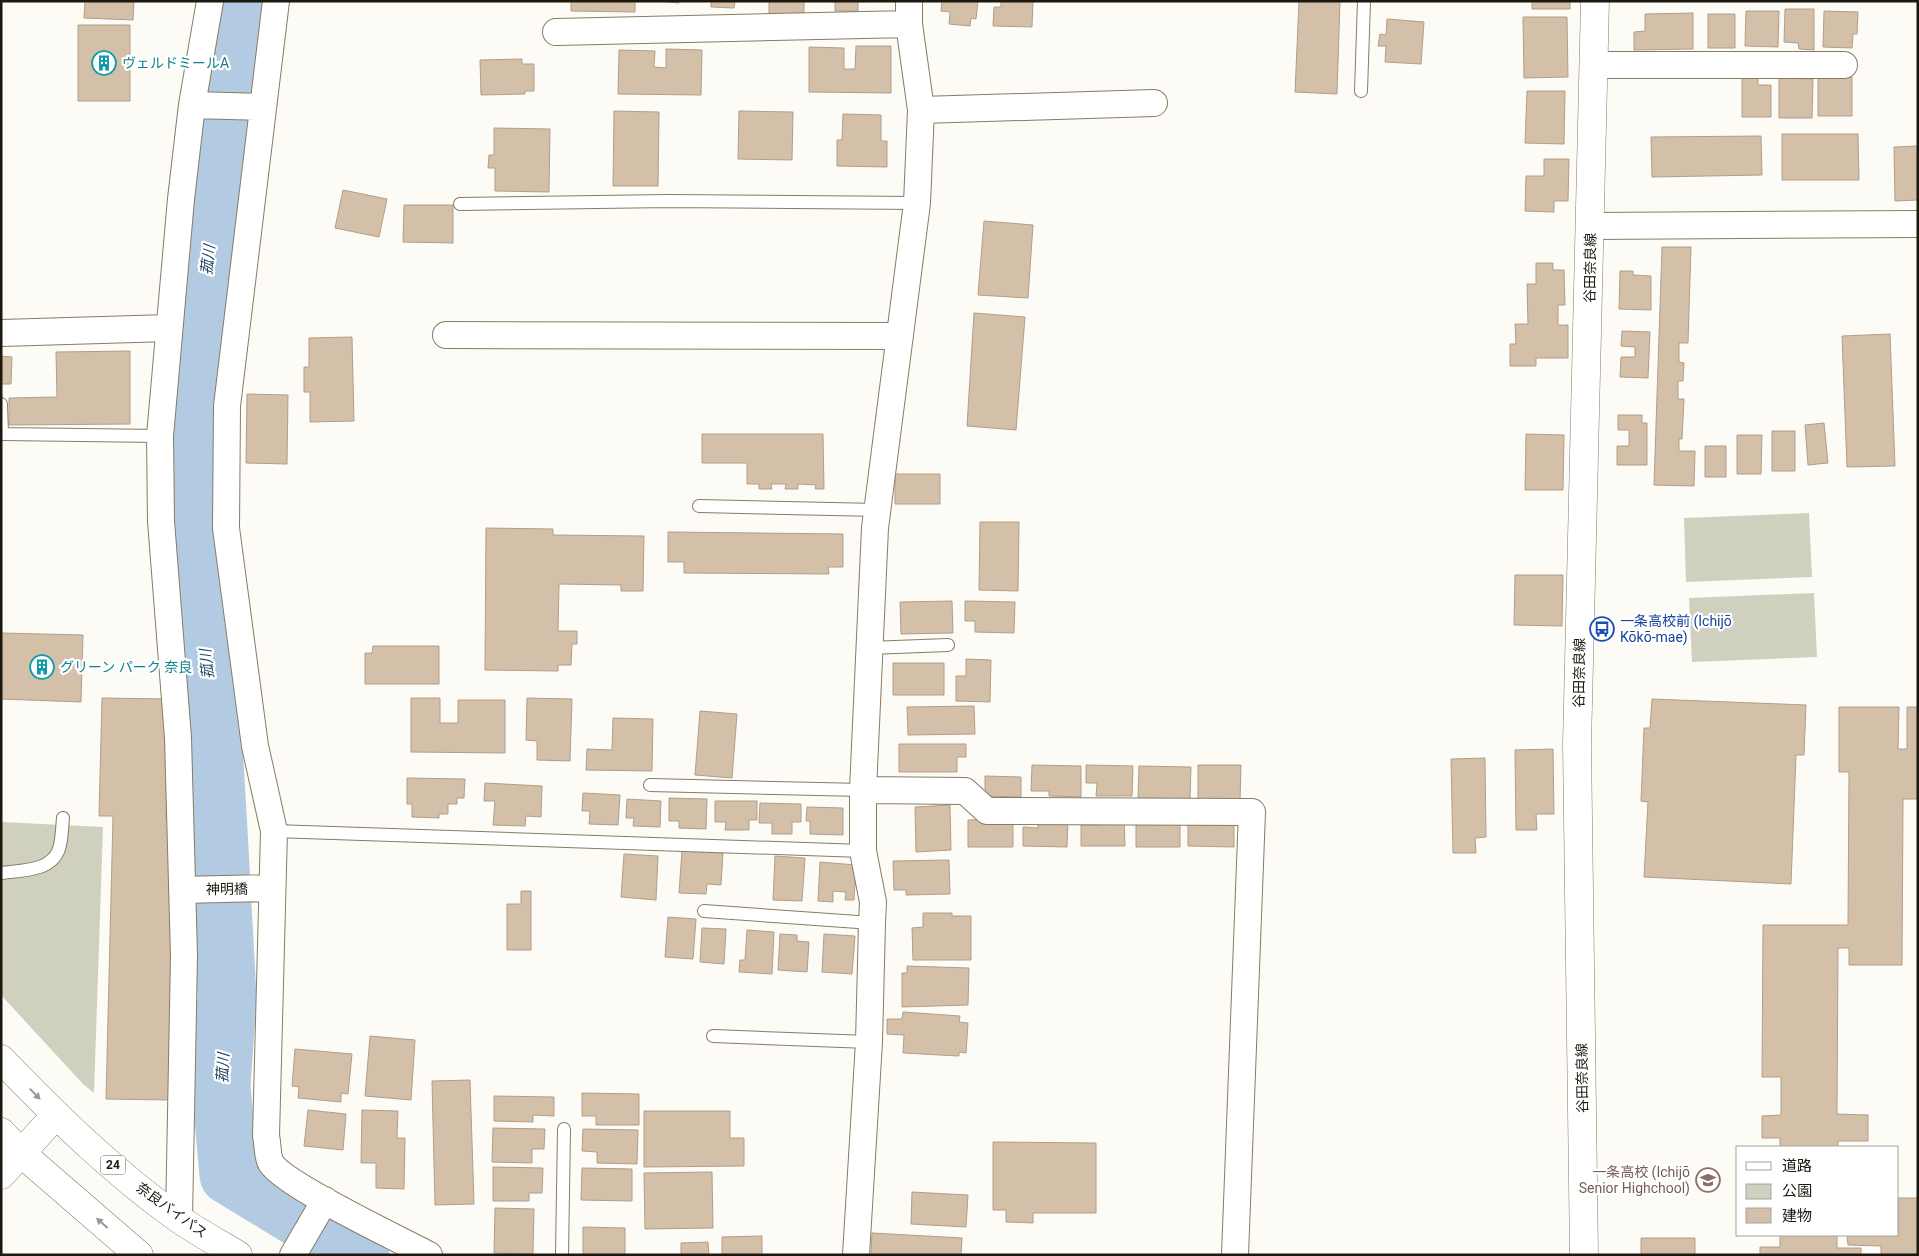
<svg xmlns="http://www.w3.org/2000/svg" width="1919" height="1256" font-family="Roboto,'Noto Sans JP',sans-serif">
<style>
.green{fill:#cfd1be}
.lines{fill:none;stroke-linecap:round;stroke-linejoin:round}
.river{stroke:#b2cbe2;stroke-width:59}
.building{fill:#d4c0a9;stroke:#b29e88}
.service-casing{stroke:#877c63;stroke-width:14}
.minor-casing{stroke:#877c63;stroke-width:28}
.tertiary-casing{stroke:#877c63;stroke-width:29}
.secondary-casing{stroke:#877c63;stroke-width:29}
.trunk-casing{stroke:#877c63;stroke-width:29}
.service{stroke:#fff;stroke-width:12}
.minor{stroke:#fff;stroke-width:26}
.tertiary{stroke:#fff;stroke-width:28}
.secondary{stroke:#fff;stroke-width:28}
.trunk{stroke:#fff;stroke-width:28}
.oneway{fill:#999793}
.labels{text-anchor:middle;stroke-width:4.5;stroke-linejoin:round;paint-order:stroke}
.shield{fill:#fff;stroke:#605d56;stroke-width:1}
.shield-label{font-size:12px;font-weight:bold;fill:#1c180e}
.culture-label{font-size:14px;fill:#0d838f;stroke:#fff;text-anchor:start}
.street-label{font-size:14px;fill:#1c180e;stroke:#fff}
.transit-label{font-size:14px;fill:#164399;stroke:#fff;text-anchor:start}
.education-label{font-size:14px;fill:#785e54;stroke:#fff;text-anchor:end}
.water-label{font-size:15px;font-style:italic;fill:#1b4364;stroke:#fff}
</style>
<rect width="100%" height="100%" fill="#fdfbf6"/>
<path class="green" d="M1809,513L1812,577L1686,582L1684,518Z
M1814,593L1817,657L1692,662L1689,598Z
M1,822L103,827L94,1093L83,1084L1,995Z"/>
<g class="lines">
<path class="river" d="M239,1L196,357L191,506L210,693L218,830L227,997L221,1086L229,1175L360,1255"/>
</g>
<path class="building" d="M85,1H134L133,20L84,18Z
M571,1H635V12L571,11Z
M657,1H679V3Z
M711,1H735L734,8L711,7Z
M769,1H804V15L769,14Z
M817,1H891L858,2V11H835V2Z
M942,1H978L976,19L971,18L970,26L949,24L950,12L941,11Z
M1001,1H1033L1032,27L993,26L994,7H1001Z
M1299,1H1340L1337,94L1295,92Z
M1532,1H1570V9H1532Z
M1785,9H1814V50L1799,49L1798,43L1784,42Z
M1746,11H1779L1778,47L1745,46Z
M1824,11L1858,12L1857,34H1853L1852,48L1823,47Z
M1693,13V49L1634,50V32L1645,31V14Z
M1708,14H1735V48H1708Z
M1523,17H1567L1568,77L1524,78Z
M1387,19L1424,22L1421,64L1385,62L1386,46H1378L1380,34L1386,35Z
M78,25H130V101H78Z
M856,46H891V93L809,92V47L844,48V69H855Z
M666,49L702,50L701,95L618,94L619,50L655,51L654,67L666,68Z
M522,59V64H534V91H525V94L481,95L480,60Z
M1742,76H1758V85H1771V117H1742Z
M1818,77H1852V116H1818Z
M1779,78L1813,79L1812,118H1779Z
M1527,91H1565L1564,144L1525,143Z
M614,111L659,112L658,186H613Z
M739,111L793,112L792,160L738,159Z
M843,114L881,115V141H887V167L837,166V140H842Z
M494,128L550,129L549,192L495,191V168H488L489,155H494Z
M1782,134H1858L1859,180H1782Z
M1761,136L1762,175L1652,177L1651,137Z
M1918,146V200L1895,201L1894,147Z
M1544,159H1569L1568,201H1554V212L1525,211L1526,176H1544Z
M343,190L387,199L379,237L335,228Z
M404,205H453V243L403,242Z
M984,221L1033,225L1028,298L978,295Z
M1662,247H1691L1688,343H1679V362L1684,363L1683,381H1678V399H1684L1682,439H1679V451H1695L1694,486L1654,485Z
M1536,263H1553V270H1564L1565,305H1558V325H1568V358H1536V366H1510V344H1516L1515,324H1528L1527,284H1536Z
M1620,271H1633V275L1651,276V310L1619,309Z
M974,313L1025,317L1016,430L967,426Z
M1622,331L1650,332L1648,378L1620,377L1621,357H1635V347L1621,346Z
M1890,334L1895,466L1847,467L1842,336Z
M352,337L354,421L310,422V392H304V367H309V338Z
M130,351V424L9,425V398L57,397L56,352Z
M1,356L12,357L11,384H1Z
M247,394L288,395L287,464L246,463Z
M1618,415H1642V423H1647V465H1617V446H1629V430H1618Z
M1824,423L1828,463L1808,465L1805,425Z
M1772,431H1795V471H1772Z
M702,434H823L824,489H815L816,485L798,484V489H785L786,484H771L772,489H759V484H747V463H702Z
M1526,434L1564,435L1563,490H1525Z
M1737,435H1762L1761,474H1737Z
M1705,446H1726V477H1705Z
M895,474H940V504H895Z
M980,522H1019L1018,591L979,590Z
M486,528L553,529V535L644,536L643,591H621V585L559,584L558,631H577V644H572L571,665H558V671L485,670Z
M668,532L843,534V567H828L829,574L684,573V562H668Z
M1515,575H1563L1562,626L1514,625Z
M952,601L953,633L901,634L900,602Z
M965,601L1015,602L1014,633L975,632V621H965Z
M1,633L83,635L81,702L1,699Z
M373,646H439V684H365V653H372Z
M966,659L991,660L990,702L956,701V676H966Z
M893,663H944V695H893Z
M102,698L169,699L166,819H177L170,1100L106,1099L113,816H99Z
M411,698H440V723H458V700H505V753L411,752Z
M527,698L572,699L570,761L537,760V741L526,740Z
M1652,699L1806,705L1804,755H1796L1791,884L1644,877L1648,802L1641,801L1644,728H1650Z
M974,706L975,734L908,735L907,707Z
M1839,707H1899L1898,749H1907V707H1918V799H1903L1902,965H1849V948H1838L1837,1114L1868,1115V1141H1838V1147H1780V1138H1762V1116L1781,1115V1077H1762L1763,925H1848L1849,772H1839Z
M700,711L737,714L732,778L695,775Z
M613,718L653,719L652,771L586,770L587,749L612,750Z
M899,744H966V757H957V772H899Z
M1553,749L1554,814H1536L1537,830H1516L1515,750Z
M1485,758L1486,837L1475,838L1476,853H1453L1451,759Z
M1032,765L1081,766V797L1049,796V791H1031Z
M1086,765L1133,766L1132,796H1096L1097,783H1086Z
M1198,765H1241L1240,801H1198Z
M1139,766L1191,767L1190,799L1138,798Z
M985,776L1021,777V797L985,796Z
M407,778L465,779L464,798H457V804H448V814H439V818L412,817V804H407Z
M485,783L542,786L541,817L526,816L525,826L493,825L495,801H484Z
M583,793L620,795L618,825L589,824L590,811H582Z
M669,798L707,799L706,829L679,828V821H669Z
M627,799L661,801L660,827L633,826L634,818H626Z
M715,801H757V820H749V830H725L726,822H715Z
M760,803L801,804V822H792V834H772V823H759Z
M950,805L951,850L916,852L915,807Z
M807,807L843,808V835L810,834V821H806Z
M1180,813V847H1136V822Z
M1188,815L1234,818V847L1188,846Z
M1101,816L1124,818L1125,846H1081V825H1101Z
M1013,819V847H968V820Z
M1038,819L1068,820L1067,847L1023,846V827L1038,828Z
M682,850L723,853L721,885L707,884L706,894L679,893Z
M624,854L658,856L656,900L621,897Z
M775,856L805,858L802,901L773,900Z
M949,860L950,894L906,895V890H894L893,861Z
M820,862L856,865L854,900H845L846,892L833,891V902L818,901Z
M521,891H531V950H507V904H521Z
M923,913H952V916H971V960H913L912,928L923,927Z
M668,917L696,919L693,959L665,957Z
M702,928L726,929L724,964L700,962Z
M747,930L774,932L772,974L739,972L740,960H745Z
M780,934L797,935V941L809,942L807,972L778,970Z
M824,934L855,936L852,974L822,972Z
M907,966L969,968L968,1005L902,1007V973H907Z
M903,1012L960,1016L959,1022L968,1023L966,1053L959,1052V1056L903,1053L904,1035L887,1034V1019H902Z
M370,1036L415,1040L411,1100L365,1096Z
M295,1049L352,1054L348,1094L341,1093V1102L298,1098L299,1087L292,1086Z
M470,1080L474,1204L435,1205L432,1081Z
M582,1093L639,1094V1125H596V1116H582Z
M494,1096L554,1097V1116L533,1115V1122L494,1121Z
M308,1110L346,1114L343,1150L304,1146Z
M362,1110L398,1111L397,1138H405L404,1189L376,1188V1163H361Z
M644,1111H730V1138H744V1166L644,1167Z
M493,1128L545,1129L544,1149H532V1163L492,1162Z
M583,1129L638,1130L637,1164L597,1163V1152L582,1151Z
M993,1142L1096,1143V1213H1033V1223L1006,1222V1210H993Z
M493,1167L543,1168L542,1193H529V1201H493Z
M582,1168L632,1169V1201L581,1200Z
M712,1172L713,1228L645,1229L644,1173Z
M912,1192L968,1195L966,1227L911,1224Z
M1898,1198H1918V1255H1881V1246L1848,1245L1847,1235H1898Z
M495,1208L534,1209L533,1254L494,1253Z
M583,1227L625,1228V1255H583Z
M872,1233L962,1238L961,1255H871Z
M1780,1235H1837V1248H1861V1255H1760V1247H1780Z
M762,1236V1255H722V1237Z
M1641,1238H1695V1255H1641Z
M708,1242L709,1255H681V1243Z"/>
<g class="lines">
<g class="service-casing">
<path id="service" d="M1361,91L1364,1
M460,204L669,201L917,203
M1,404L2,434L160,436
M699,506L878,510
M869,648L948,645
M650,785L863,790
M274,831L863,851
M1,873C21,870 51,872 59,849C62,840 62,828 63,818
M704,911L872,923
M713,1036L869,1042
M562,1255L564,1129"/>
</g>
<g class="minor-casing">
<path id="minor" d="M276,1L227,406L226,528L255,746L274,831L266,1136C268,1144 267,1156 271,1163C284,1185 401,1240 429,1255
M556,32L909,24
M1593,65H1844
M192,105L263,107
M921,110L1154,103
M1591,226L1918,224
M1,333L169,328
M446,335L900,336
M863,790L965,791L987,811L1252,812L1235,1255
M182,890L272,888
M179,1219L184,956L178,738L161,521L160,436L181,199L192,105L210,1
M293,1255L325,1200
M856,1255L869,1042L872,923L873,902L863,851V790L875,528L917,203L921,110L909,24V1"/>
</g>
<g class="tertiary-casing">
<path id="tertiary" d="M1,1175L56,1115"/>
</g>
<g class="secondary-casing">
<path id="secondary" d="M1584,1255L1577,745L1595,1"/>
</g>
<g class="trunk-casing">
<path id="trunk" d="M1,1059C56,1116 114,1173 179,1219C198,1232 218,1243 238,1255
M1,1132L21,1153L139,1255"/>
</g>
<use href="#service" class="service"/>
<use href="#minor" class="minor"/>
<use href="#tertiary" class="tertiary"/>
<use href="#secondary" class="secondary"/>
<use href="#trunk" class="trunk"/>
</g>
<defs><path id="oneway-solid" d="M-6-.8H1V-3.2L6.5 0L1 3.2V.8H-6Z" transform="scale(1.25)"/></defs>
<g class="oneway">
<use href="#oneway-solid" transform="translate(35 1094) rotate(46)"/>
<use href="#oneway-solid" transform="translate(102 1223) rotate(-139)"/>
</g>
<defs>
<g id="building-ring" transform="scale(1.25)"><circle r="9.5" fill="#fff" stroke="#0f9aa8" stroke-width="1.5"/><path d="M-4-6H4V6H1V3H-1V6H-4ZM-2.5-4.3h1.7v1.8h-1.7ZM.8-4.3h1.7v1.8H.8ZM-2.5-1h1.7V.8h-1.7ZM.8-1h1.7V.8H.8Z" fill="#0f9aa8"/></g>
<g id="bus-ring" transform="scale(1.25)"><circle r="9.5" fill="#fff" stroke="#1a4fb4" stroke-width="1.5"/><path d="M-5-6H5V4H4V6H2V4H-2V6H-4V4H-5ZM-3.5-4V0h7V-4ZM-3.5 1.2v1.5H-2V1.2ZM2 1.2v1.5H3.5V1.2Z" fill="#1a4fb4"/></g>
<g id="school-ring" transform="scale(1.25)"><circle r="9.5" fill="#fff" stroke="#8d6e63" stroke-width="1.5"/><path d="M0-5L7-2L0 1L-7-2ZM-4 1L0 2.5L4 1V4Q0 6-4 4Z" fill="#8d6e63"/></g>
</defs>
<g fill-rule="evenodd">
<use href="#building-ring" x="104" y="63"/>
<use href="#bus-ring" x="1602" y="629"/>
<use href="#building-ring" x="42" y="667"/>
<use href="#school-ring" x="1708" y="1180"/>
</g>
<g class="labels">
<rect class="shield" x="100.5" y="1155.5" width="25" height="19" rx="4"/>
<g class="shield-label">
<text x="113" y="1169">24</text>
</g>
<g class="culture-label">
<text x="122" y="68">ヴェルドミールA</text>
<text x="60" y="672">グリーン パーク 奈良</text>
</g>
<g class="street-label">
<text transform="translate(1590 268) rotate(-89)" y="5">谷田奈良線</text>
<text transform="translate(1579 673) rotate(-89)" y="5">谷田奈良線</text>
<text transform="translate(227 889) rotate(-1)" y="5">神明橋</text>
<text transform="translate(1582 1078) rotate(-91)" y="5">谷田奈良線</text>
<text transform="translate(172 1210) rotate(36)" y="5">奈良バイパス</text>
</g>
<g class="transit-label">
<text x="1620" y="626">一条高校前 (Ichijō<tspan x="1620" dy="16">Kōkō-mae)</tspan></text>
</g>
<g class="education-label">
<text x="1690" y="1177">一条高校 (Ichijō<tspan x="1690" dy="16">Senior Highchool)</tspan></text>
</g>
<g class="water-label">
<text transform="translate(208 260) rotate(-83)" y="5">菰川</text>
<text transform="translate(207 664) rotate(-96)" y="5">菰川</text>
<text transform="translate(223 1068) rotate(-87)" y="5">菰川</text>
</g>
</g>
<rect width="1919" height="1256" fill="none" stroke="#1c180e" stroke-width="5"/>
<rect x="1736" y="1146" width="162" height="90" fill="#ffffff" stroke="#a4a39f"/>
<rect x="1746" y="1162" width="25" height="8" fill="#ffffff" stroke="#a4a39f"/>
<text x="1782" y="1171" font-size="15" fill="#1c180e">道路</text>
<rect x="1746" y="1184" width="25" height="15" fill="#cfd1be" stroke="#a4a39f"/>
<text x="1782" y="1196" font-size="15" fill="#1c180e">公園</text>
<rect x="1746" y="1208" width="25" height="15" fill="#d4c0a9" stroke="#a4a39f"/>
<text x="1782" y="1221" font-size="15" fill="#1c180e">建物</text>
</svg>
